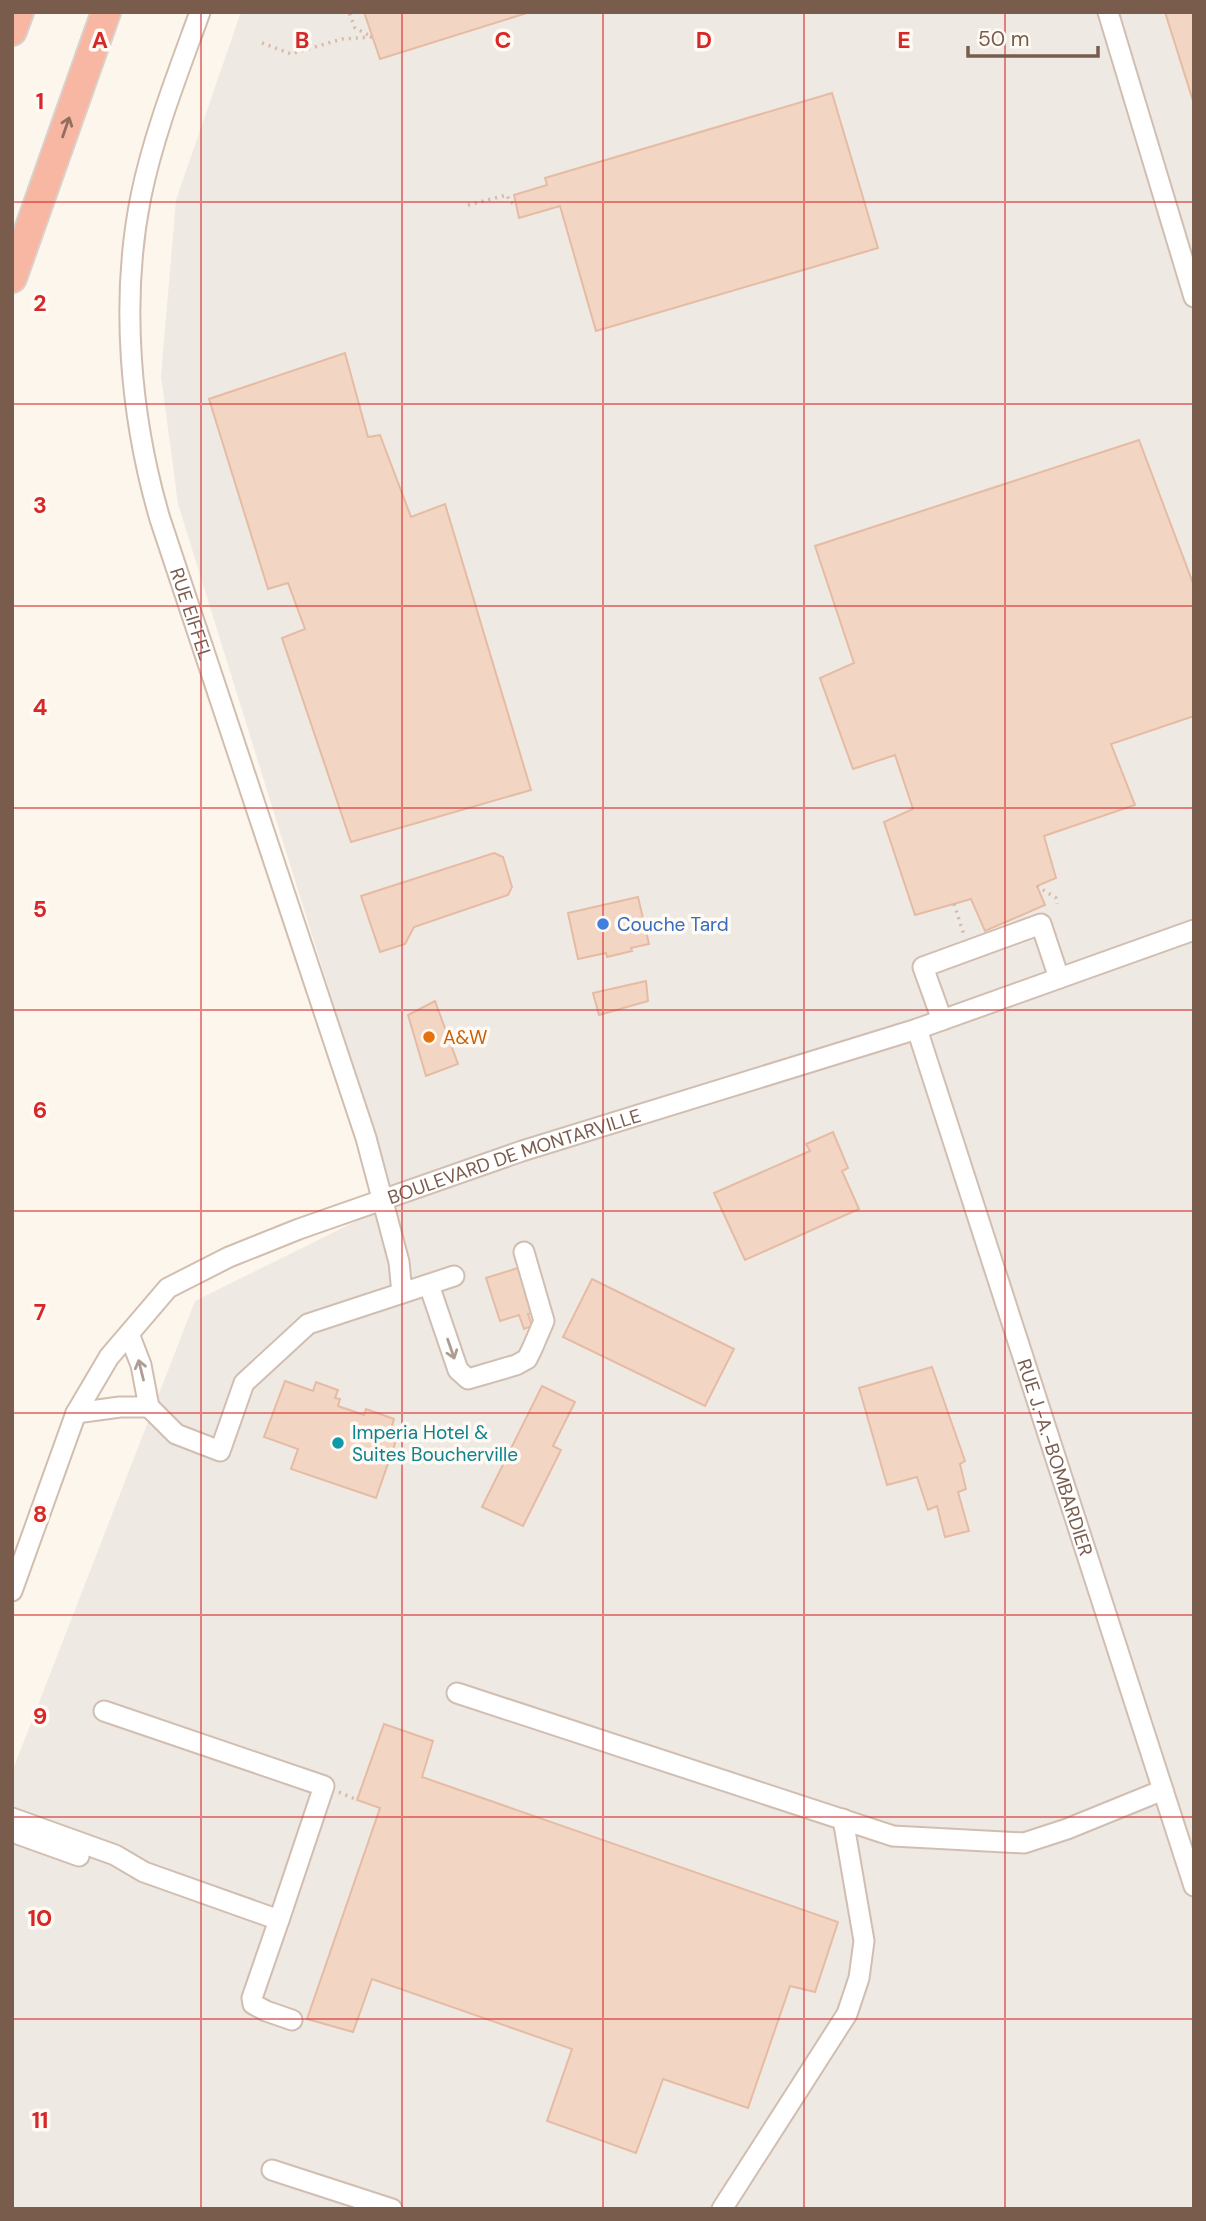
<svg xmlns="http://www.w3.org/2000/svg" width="1206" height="2221" font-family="'DM Sans',sans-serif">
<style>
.industrial{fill:#efe9e4}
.building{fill:#f3d5c3;stroke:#e6bba3;stroke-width:2}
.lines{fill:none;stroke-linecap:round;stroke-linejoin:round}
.minor-casing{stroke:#d1beb0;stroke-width:23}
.highway-casing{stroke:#dad1cd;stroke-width:32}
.path{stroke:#d9b8a5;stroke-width:3.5;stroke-dasharray:2 5;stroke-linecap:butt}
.minor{stroke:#fff;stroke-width:19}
.highway{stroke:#f7b7a3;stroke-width:28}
.oneway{stroke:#936e5e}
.oneway2{stroke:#af9d94}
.grid{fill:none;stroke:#d62828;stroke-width:2;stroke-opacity:0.55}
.shop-dot{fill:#3f7fe0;stroke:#fffaf3;stroke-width:2.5}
.food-dot{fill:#e8710a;stroke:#fffaf3;stroke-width:2.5}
.culture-dot{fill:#0f9aa8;stroke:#fffaf3;stroke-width:2.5}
.labels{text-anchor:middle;stroke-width:7;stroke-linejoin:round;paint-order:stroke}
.street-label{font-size:19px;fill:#7a5c4d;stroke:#fffaf3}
.shop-label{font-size:19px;fill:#366cbe;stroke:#fffaf3;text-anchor:start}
.food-label{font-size:19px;fill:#c56008;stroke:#fffaf3;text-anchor:start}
.culture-label{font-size:19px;fill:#0d838f;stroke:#fffaf3;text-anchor:start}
.grid-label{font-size:23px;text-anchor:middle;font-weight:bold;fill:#d62828;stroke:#fffaf3;stroke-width:7;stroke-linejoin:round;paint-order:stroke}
</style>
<rect width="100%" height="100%" fill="#fdf6ec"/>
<path class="industrial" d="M241,12H1194V2209H12V1772L195,1301L395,1202L178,504L161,376L176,200Z"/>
<path class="building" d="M364,12H530L380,59Z
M1165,12H1194V104Z
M832,93L878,248L596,331L560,206L519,218L514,195L547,185L545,178Z
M345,353L368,437L380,435L411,517L445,504L531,790L351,842L282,638L305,629L288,583L268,589L209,399Z
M1139,440L1194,586V716L1111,744L1135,805L1044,836L1056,878L1037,886L1045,905L985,931L971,899L915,915L884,822L913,809L895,755L853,769L820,678L854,663L815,546Z
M494,853L503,857L512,887L508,895L414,927L405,944L380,952L361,896Z
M638,897L649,944L631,948L632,951L607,957L606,953L578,959L568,913Z
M646,981L648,1001L599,1015L593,993Z
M435,1001L458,1064L426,1076L408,1015Z
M833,1132L848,1168L842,1171L859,1209L745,1260L714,1193L810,1151L806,1144Z
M521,1267L536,1312L528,1314L532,1326L524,1329L519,1315L500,1321L486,1278Z
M592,1279L734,1349L705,1406L563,1337Z
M932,1367L965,1461L960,1464L966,1489L958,1492L969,1531L945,1537L937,1506L928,1510L917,1477L887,1485L859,1388Z
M285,1381L313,1391L316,1382L338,1390L335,1398L340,1399L338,1406L364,1415L366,1409L394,1419L392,1426L400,1429L376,1498L291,1469L298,1449L264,1437Z
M542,1386L575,1402L553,1446L561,1450L523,1526L482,1507Z
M384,1724L433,1741L422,1777L838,1922L815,1992L790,1986L748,2108L663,2079L636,2153L547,2121L572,2049L372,1979L353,2032L307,2019L380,1808L357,1800Z"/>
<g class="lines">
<g class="minor-casing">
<g id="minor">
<path id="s1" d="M200,12C178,73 154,133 141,196C120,300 130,417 160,519L366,1138L399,1262L402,1293"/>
<path d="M1108,12L1194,297"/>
<path d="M942,1020L923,967L1041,924L1059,978"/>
<path id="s2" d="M917,1029L1194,1886"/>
<path d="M429,1285L458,1370L468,1379L516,1365L527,1359L532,1349L544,1321L524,1252"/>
<path d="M129,1334L141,1365L149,1407L176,1434L220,1451L244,1383L308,1324L454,1276"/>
<path d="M76,1413L120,1407H149"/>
<path id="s3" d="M12,1591L76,1413L109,1357L168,1288L229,1257L299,1229L522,1151L917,1029L1194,930"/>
<path d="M457,1693L893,1836L1024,1843L1067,1829L1163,1790"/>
<path d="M104,1711L324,1786L279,1920"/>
<path d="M12,1818L115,1855L144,1872L279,1920L252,1998L253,2004L266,2011L292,2020"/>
<path d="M12,1832L79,1856"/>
<path d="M272,2170L392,2209"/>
<path d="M722,2209L847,2014L859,1978L864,1941L843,1819"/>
</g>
</g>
<g class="highway-casing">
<path id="highway" d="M12,31L19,12
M12,278L106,12"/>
</g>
<path class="path" d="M262,43L291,54L342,39L372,37L355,28L349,12
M468,205L507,195L510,202L517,205
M1037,886L1056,898L1057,904
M954,904L964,935
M339,1792L357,1800"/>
<use href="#minor" class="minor"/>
<use href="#highway" class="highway"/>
</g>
<defs><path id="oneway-shaft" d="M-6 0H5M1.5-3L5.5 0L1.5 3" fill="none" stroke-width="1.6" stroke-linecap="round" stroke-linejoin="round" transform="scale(1.75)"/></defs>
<use class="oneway" href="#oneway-shaft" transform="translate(66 127) rotate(-71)"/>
<g class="oneway2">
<use href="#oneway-shaft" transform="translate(451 1349) rotate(71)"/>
<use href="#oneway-shaft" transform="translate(141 1370) rotate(-104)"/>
</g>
<path class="grid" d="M201,12V2209M402,12V2209M603,12V2209M804,12V2209M1005,12V2209M12,202H1194M12,404H1194M12,606H1194M12,808H1194M12,1010H1194M12,1211H1194M12,1413H1194M12,1615H1194M12,1817H1194M12,2019H1194"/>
<circle class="shop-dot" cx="603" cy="924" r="7"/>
<circle class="food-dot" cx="429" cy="1037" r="7"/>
<circle class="culture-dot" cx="338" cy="1443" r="7"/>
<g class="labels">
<g class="street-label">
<text dy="7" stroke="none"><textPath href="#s1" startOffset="620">RUE EIFFEL</textPath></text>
<text dy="7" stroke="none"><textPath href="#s3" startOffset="716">BOULEVARD DE MONTARVILLE</textPath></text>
<text dy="7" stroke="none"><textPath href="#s2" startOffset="450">RUE J.-A.-BOMBARDIER</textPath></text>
</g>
<g class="shop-label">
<text x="617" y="931">Couche Tard</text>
</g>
<g class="food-label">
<text x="443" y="1044">A&amp;W</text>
</g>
<g class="culture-label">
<text x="352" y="1439">Imperia Hotel &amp;<tspan x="352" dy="22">Suites Boucherville</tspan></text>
</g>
</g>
<g class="grid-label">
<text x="100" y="48">A</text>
<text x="302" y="48">B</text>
<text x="503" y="48">C</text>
<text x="704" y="48">D</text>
<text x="904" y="48">E</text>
<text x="40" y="109">1</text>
<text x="40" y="311">2</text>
<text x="40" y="513">3</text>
<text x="40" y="715">4</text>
<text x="40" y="917">5</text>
<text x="40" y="1118">6</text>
<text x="40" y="1320">7</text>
<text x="40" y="1522">8</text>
<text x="40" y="1724">9</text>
<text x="40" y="1926">10</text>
<text x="40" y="2128">11</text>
</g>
<rect width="1206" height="2221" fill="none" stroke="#7a5c4d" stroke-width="28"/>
<path d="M968 46v10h130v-10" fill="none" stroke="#7a5c4d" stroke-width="3.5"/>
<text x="978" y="46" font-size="21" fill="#7a5c4d" stroke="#fffaf3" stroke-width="5" paint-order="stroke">50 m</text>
</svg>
